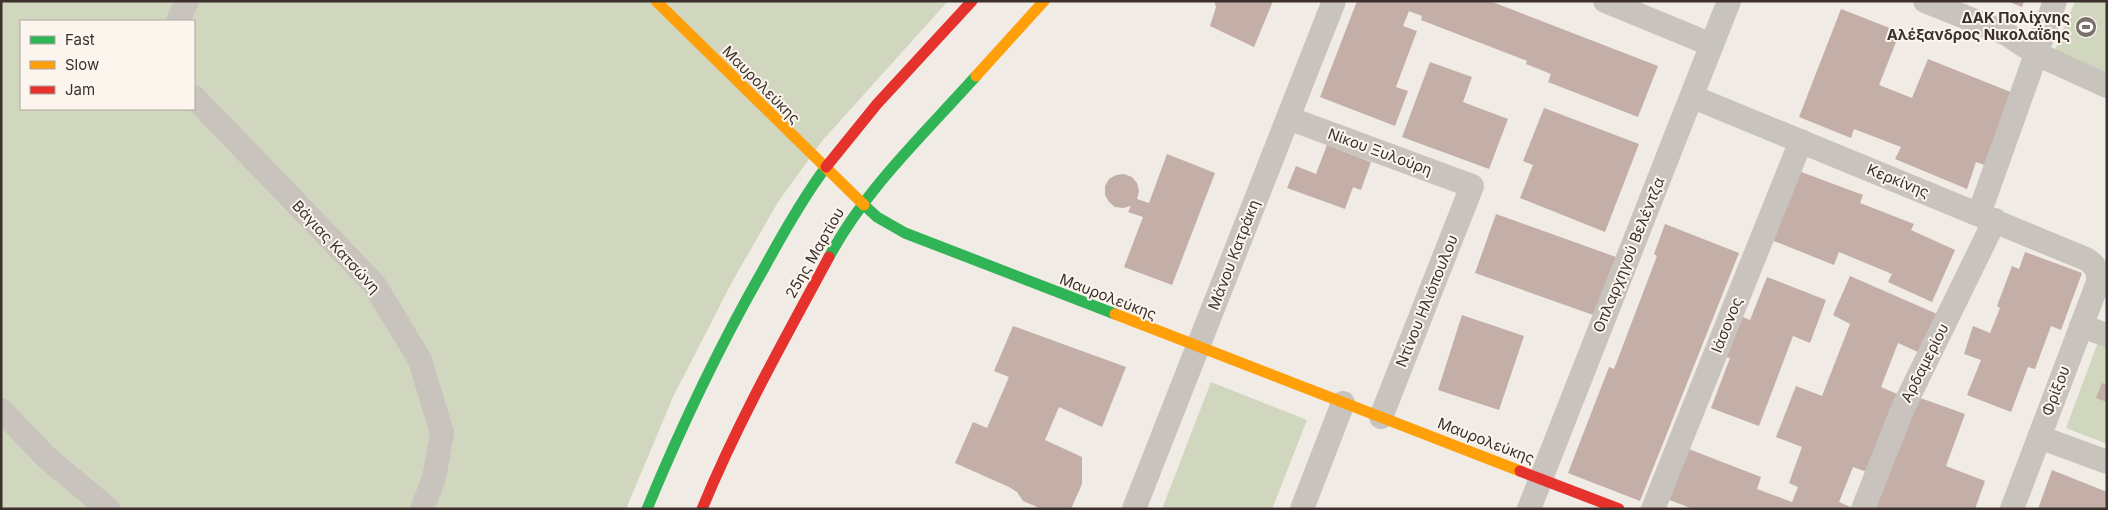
<svg xmlns="http://www.w3.org/2000/svg" width="2108" height="510" font-family="Inter,sans-serif">
<style>
.green{fill:#d1d6bf}
.building{fill:#c3afa7}
.lines{fill:none;stroke-linecap:round;stroke-linejoin:round}
.street{stroke:#c9c3be;stroke-width:24}
.fast{stroke:#30b455;stroke-width:11}
.slow{stroke:#ff9f0a;stroke-width:11}
.jam{stroke:#e5322d;stroke-width:11}
.labels{text-anchor:middle;stroke-width:4;stroke-linejoin:round;paint-order:stroke}
.poi-label{font-size:15px;font-weight:bold;fill:#3b302b;stroke:#fbf5ee;text-anchor:end}
.street-label{font-size:15px;fill:#3b302b;stroke:#fbf5ee}
</style>
<rect width="100%" height="100%" fill="#f0ebe5"/>
<path class="green" d="M1,1H177L167,21H21V109H194V21H187L197,1H948L822,141L778,202L732,282L673,397L626,509H1Z
M2075,1H2107V75L2054,52Z
M2098,342L2107,345V444L2066,428Z
M1211,382L1307,420L1272,509H1162Z"/>
<path class="building" d="M1214,1H1273L1254,47L1210,26L1216,7Z
M1357,1H1490L1658,66L1638,117L1548,82L1551,74L1526,64L1527,61L1421,20L1422,16L1409,11L1403,26L1417,31L1396,87L1408,91L1395,126L1320,97Z
M2007,1H2024L2022,7Z
M1841,9L1900,32L1879,85L1912,98L1928,59L2013,93L1984,165L1976,162L1967,189L1895,159L1901,147L1854,129L1851,138L1799,117Z
M1430,62L1472,77L1463,102L1508,119L1489,169L1402,137Z
M1544,108L1639,144L1605,232L1520,198L1533,165L1523,161Z
M1327,145L1371,162L1361,190L1353,187L1345,209L1287,188L1296,166L1316,174Z
M1167,154L1215,173L1172,285L1124,267L1143,217L1128,212L1131,206L1123,208L1115,207L1109,202L1105,195V186L1109,179L1116,175L1124,174L1132,177L1137,183L1139,191L1137,199L1149,203Z
M1796,170L1863,195L1860,203L1914,224L1911,230L1955,250L1932,302L1888,282L1892,274L1839,252L1834,265L1769,239Z
M1496,214L1616,257L1596,316L1475,273Z
M1665,224L1739,253L1640,501L1568,473L1609,367L1614,369L1657,256L1654,254Z
M2025,252L2082,273L2061,330L2051,326L2035,369L2028,367L2011,412L1967,395L1981,360L1964,354L1973,326L1990,333L2000,308L1997,306L2012,266L2019,269Z
M1850,276L1937,314L1920,353L1898,343L1881,387L1897,394L1867,472L1853,467L1839,502L1855,509H1693L1667,499L1686,448L1761,477L1757,489L1792,502L1798,487L1789,483L1802,447L1776,437L1796,386L1822,396L1850,324L1833,315Z
M1767,277L1826,300L1810,343L1793,336L1759,426L1711,408L1730,358L1722,356L1738,315L1750,320Z
M1462,315L1524,336L1499,410L1438,390Z
M1013,326L1126,367L1102,427L1059,407L1045,440L1082,457V484L1071,509H1042L1023,501L1017,492L1009,487L955,463L973,422L987,428L1009,377L994,371Z
M2102,383L2107,385V402L2096,398Z
M1912,395L1965,414L1946,466L1985,481L1975,509H1871Z
M2052,470L2107,492V509H2038Z"/>
<g class="lines">
<path class="street" d="M1605,1L1712,45
M1925,1L2005,33L2037,54L2107,86
M178,21L187,1
M194,97L374,284L420,360L442,433L434,478L422,509
M1693,97L2086,259C2096,265 2100,273 2097,285L2012,509
M1288,118L1472,186L1381,417
M1979,214L2055,1
M2081,326L2107,335
M1,410L46,457L108,509
M2039,437L2107,462
M1134,509L1334,1
M1302,509L1343,403
M1529,509L1729,1
M1653,509L1801,141
M1863,509L1903,408L1995,220"/>
<path class="fast" d="M864,205L877,217L905,233L1115,314
M829,257C865,189 925,133 976,76
M647,509C681,427 719,347 763,270C782,235 802,199 826,167"/>
<path class="slow" d="M656,1L864,205
M976,76L1044,1
M1115,314L1520,471"/>
<path class="jam" d="M826,167L877,104L972,1
M1520,471L1619,509
M702,509C738,422 784,340 829,257"/>
</g>
<defs>
<g id="stadium-disc" transform="scale(1.125)"><circle r="9.5" fill="#7a716c" stroke="#fbf5ee"/><path d="M0-5a6.5 5 0 1 0 0 10a6.5 5 0 1 0 0-10ZM-3.5-1.8h7v3.6h-7Z" fill="#fff"/></g>
</defs>
<g fill-rule="evenodd">
<use href="#stadium-disc" x="2086" y="27"/>
</g>
<g class="labels">
<g class="poi-label">
<text x="2070" y="23">ΔΑΚ Πολίχνης<tspan x="2070" dy="17">Αλέξανδρος Νικολαΐδης</tspan></text>
</g>
<g class="street-label">
<text transform="translate(761 85) rotate(45)" y="5">Μαυρολεύκης</text>
<text transform="translate(1380 152) rotate(20)" y="5">Νίκου Ξυλούρη</text>
<text transform="translate(1898 181) rotate(22)" y="5">Κερκίνης</text>
<text transform="translate(336 247) rotate(47)" y="5">Βάγιας Κατσώνη</text>
<text transform="translate(815 253) rotate(-60)" y="5">25ης Μαρτίου</text>
<text transform="translate(1234 255) rotate(-69)" y="5">Μάνου Κατράκη</text>
<text transform="translate(1629 255) rotate(-68)" y="5">Οπλαρχηγού Βελέντζα</text>
<text transform="translate(1108 297) rotate(21)" y="5">Μαυρολεύκης</text>
<text transform="translate(1427 301) rotate(-68)" y="5">Ντίνου Ηλιόπουλου</text>
<text transform="translate(1727 325) rotate(-68)" y="5">Ιάσoνος</text>
<text transform="translate(1925 363) rotate(-63)" y="5">Αρδαμερίου</text>
<text transform="translate(2056 391) rotate(-69)" y="5">Φρίξου</text>
<text transform="translate(1486 441) rotate(21)" y="5">Μαυρολεύκης</text>
</g>
</g>
<rect width="2108" height="510" fill="none" stroke="#3b302b" stroke-width="5"/>
<rect x="20" y="20" width="175" height="90" fill="#fbf5ee" stroke="#aea6a0"/>
<rect x="30" y="36" width="25" height="8" fill="#30b455" stroke="#aea6a0"/>
<text x="65" y="45" font-size="15" fill="#3b302b">Fast</text>
<rect x="30" y="61" width="25" height="8" fill="#ff9f0a" stroke="#aea6a0"/>
<text x="65" y="70" font-size="15" fill="#3b302b">Slow</text>
<rect x="30" y="86" width="25" height="8" fill="#e5322d" stroke="#aea6a0"/>
<text x="65" y="95" font-size="15" fill="#3b302b">Jam</text>
</svg>
